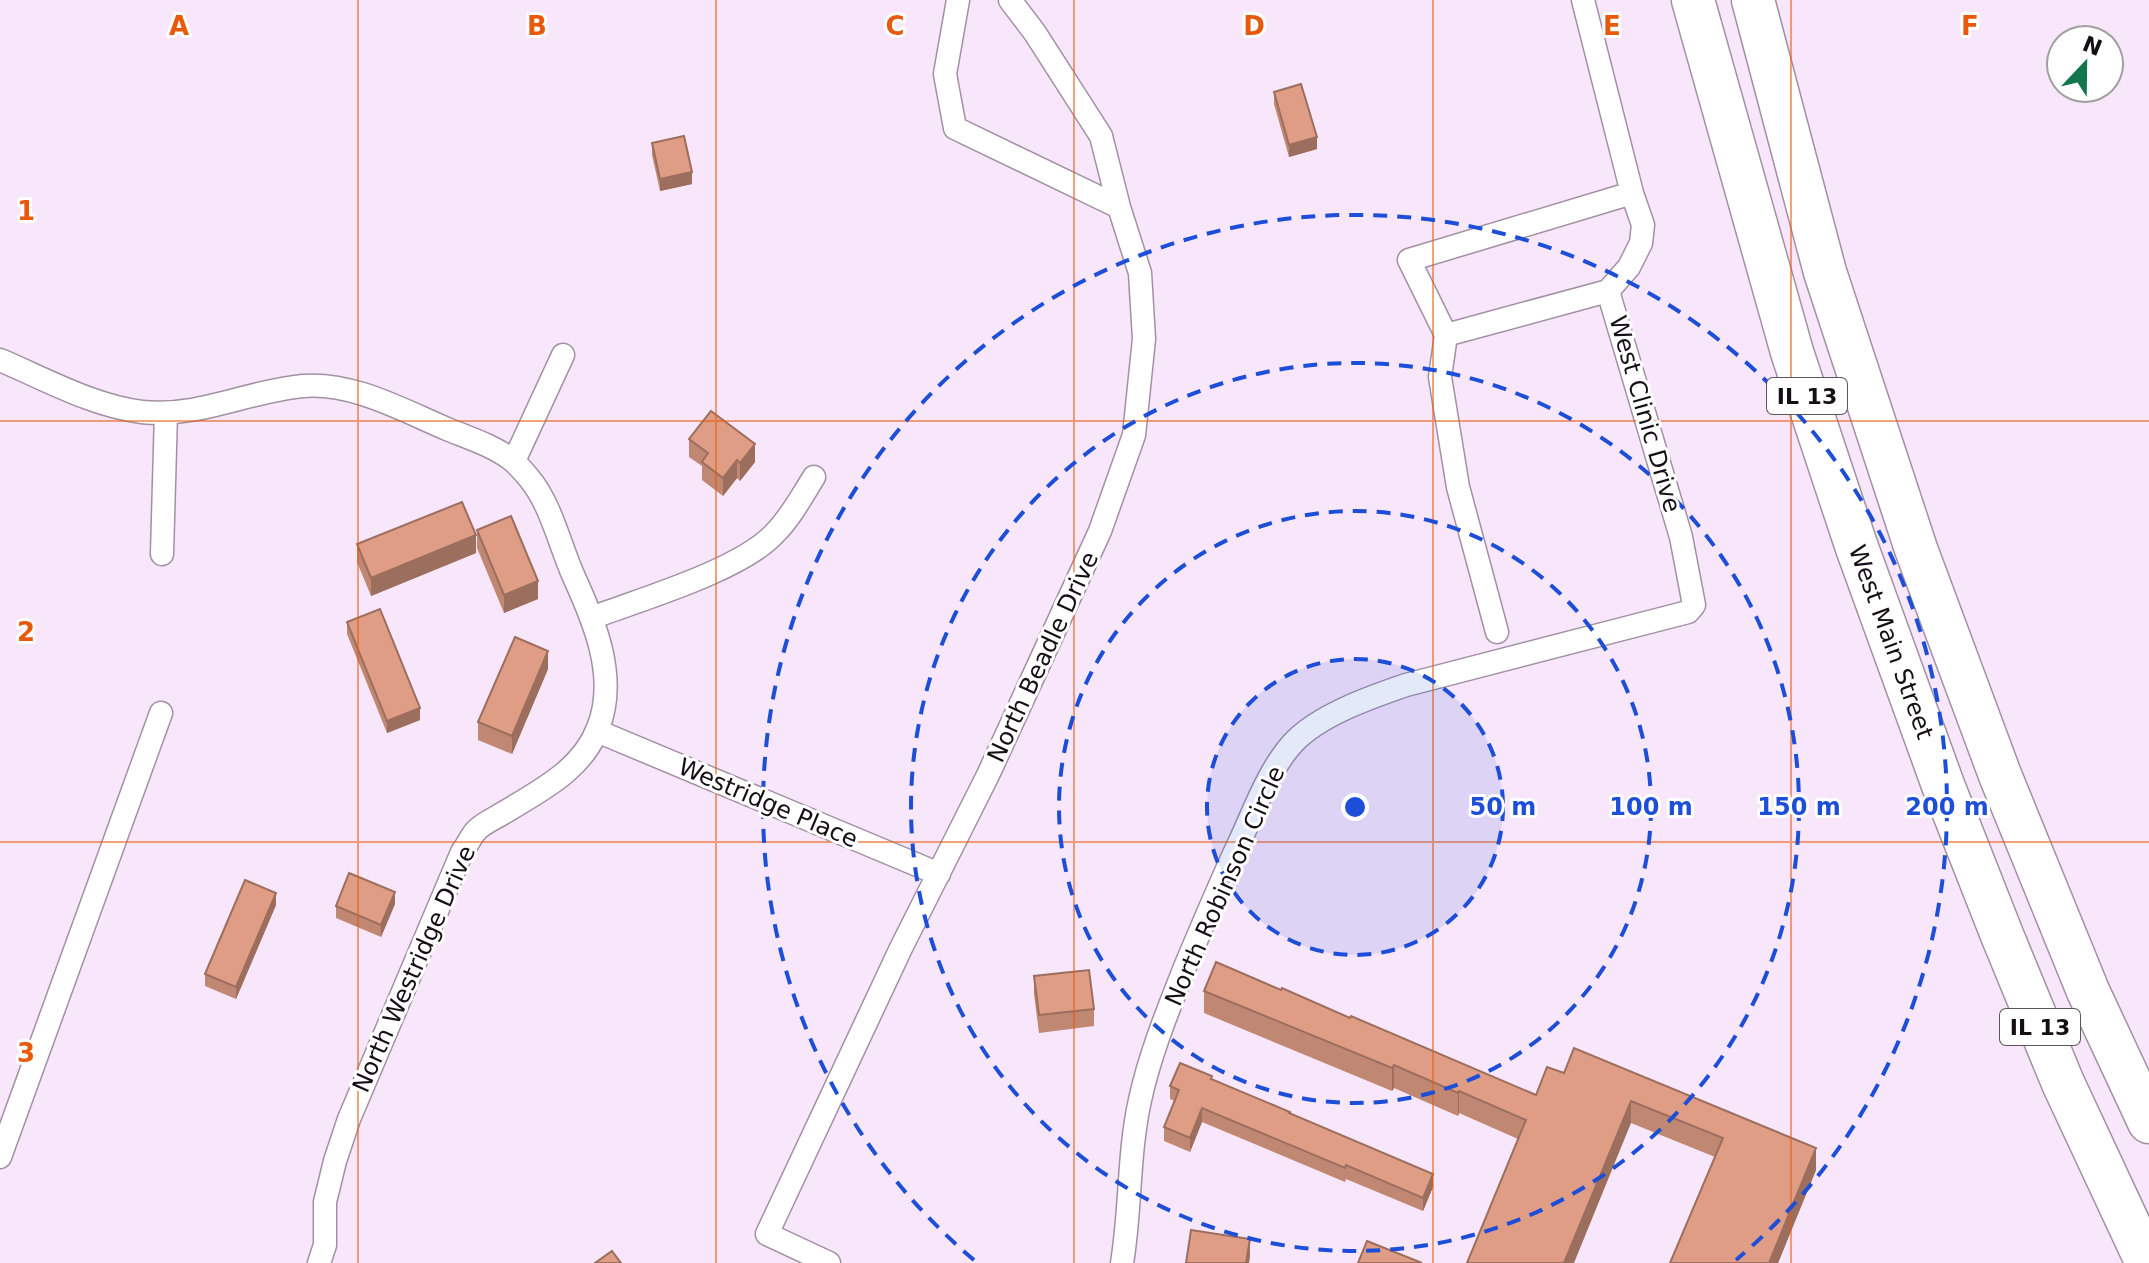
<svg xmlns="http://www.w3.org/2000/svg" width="2149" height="1263" font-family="'DejaVu Sans',sans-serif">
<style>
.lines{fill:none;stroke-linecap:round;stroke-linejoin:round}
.street-casing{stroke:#a191a3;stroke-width:25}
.highway-casing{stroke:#a191a3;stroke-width:45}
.street{stroke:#fff;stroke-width:22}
.highway{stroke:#fff;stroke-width:42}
.wall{fill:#c08772}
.shaded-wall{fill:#9c6e5d}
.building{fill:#df9d85;stroke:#9c6e5d;stroke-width:2}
.grid{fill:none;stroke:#e8590c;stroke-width:2;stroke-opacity:0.55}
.ring{fill:none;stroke:#1d4ed8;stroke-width:4;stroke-dasharray:14 10}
.labels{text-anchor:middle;stroke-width:6;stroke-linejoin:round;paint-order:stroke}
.shield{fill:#fff;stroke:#5b575b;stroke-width:2}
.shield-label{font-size:22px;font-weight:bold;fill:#150f15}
.street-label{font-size:24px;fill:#150f15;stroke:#fff}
.grid-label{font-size:26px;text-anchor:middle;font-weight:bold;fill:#e8590c;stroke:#fff;stroke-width:6;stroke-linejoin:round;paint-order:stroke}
.centre{fill:#1d4ed8;stroke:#fff;stroke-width:4}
.ring-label{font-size:24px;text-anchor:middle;font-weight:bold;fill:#1d4ed8;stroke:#fff;stroke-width:6;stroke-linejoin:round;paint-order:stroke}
</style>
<rect width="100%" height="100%" fill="#f8e6fa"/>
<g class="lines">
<g class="street-casing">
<path id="street" d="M958,0L945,74L955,128L1119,207
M1583,0L1632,193L1643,225L1641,243L1629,267L1608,291
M1446,335L1608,291
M0,360C45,379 93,406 142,412C198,418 248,391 303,386C353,382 402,410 447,429C469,438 494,446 512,460C518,465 524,472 529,478C551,504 560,546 574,577C595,623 618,678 598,728C582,770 541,790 505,812C496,818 482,823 475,832C470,838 467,846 462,852L349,1119L335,1161L325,1202V1245L319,1263
M514,461L563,355
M162,554L166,413
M591,618C639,600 742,570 775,533C791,517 802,496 814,477
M1497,632L1458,487L1440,377L1446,335L1409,260L1632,193
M597,731L939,874
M0,1157L161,713
M829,1263L767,1234L901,948L988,775L1100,531L1134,435L1144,339L1140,273L1119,207L1101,136L1035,33L1010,0
M1122,1263C1131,1209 1128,1154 1140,1100C1150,1054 1168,1010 1185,967C1203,924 1221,881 1241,839C1255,808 1270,768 1293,743C1319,715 1371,697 1406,685L1688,612L1694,605L1681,537L1608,291"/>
</g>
<g class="highway-casing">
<path id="highway" d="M1693,0L1792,352L1856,545L1943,785L2002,935L2063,1083L2147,1263
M1753,0L1825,272L1916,549L2000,775L2088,991L2149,1122"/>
</g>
<use href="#street" class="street"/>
<use href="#highway" class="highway"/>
</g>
<path class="wall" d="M1274,92L1317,149L1289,157L1274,104Z
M652,143L692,184L660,191L652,155Z
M689,439L755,462L740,481L737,478L723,496L702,480V466L689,457Z
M477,530L538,599L504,613L477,548Z
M357,544L476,553L371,596L357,562Z
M347,622L420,720L387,733L347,634Z
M548,669L512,754L478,740V722Z
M395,904L381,937L336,918V906Z
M276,905L236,999L205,986V974Z
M1034,976L1094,1009V1026L1039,1033L1034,994Z
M1281,990L1536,1095L1547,1067L1816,1170L1778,1263H1670L1715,1157L1631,1123L1518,1139L1459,1113L1458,1116L1394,1088L1392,1091L1204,1013V991Z
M1212,1079L1290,1114L1433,1187L1423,1211L1346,1179L1345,1182L1202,1122L1190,1152L1164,1141V1127L1175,1101L1170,1099V1086Z"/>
<path class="shaded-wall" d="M1317,137V149L1289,157V145Z
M692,172V184L660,191V179Z
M755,444V462L740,481V463Z
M737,460V478L723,496V478Z
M476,535V553L371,596V578Z
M538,581V599L504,613V595Z
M548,651V669L512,754V736Z
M420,708V720L387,733V721Z
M395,892V904L381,937V925Z
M276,893V905L236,999V987Z
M1394,1065V1088L1392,1091V1068Z
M1459,1091V1113L1458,1116V1093Z
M1631,1101V1123L1574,1263H1564Z
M1202,1108V1122L1190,1152V1138Z
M1816,1148V1170L1778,1263H1769Z
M1433,1174V1187L1423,1211V1198Z
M1250,1239V1257L1249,1263H1246Z"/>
<path class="building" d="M1301,84L1317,137L1289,145L1274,92Z
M684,136L692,172L660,179L652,143Z
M711,411L755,444L740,463L737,460L723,478L702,462L708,453L689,439Z
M462,502L476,535L371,578L357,544Z
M511,516L538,581L504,595L477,530Z
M380,609L420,708L387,721L347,622Z
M515,637L548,651L512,736L478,722Z
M349,873L395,892L381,925L336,906Z
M245,880L276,893L236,987L205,974Z
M1216,962L1281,990L1282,988L1350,1018L1351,1016L1536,1095L1547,1067L1564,1073L1574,1048L1816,1148L1769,1263H1670L1723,1138L1631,1101L1564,1263H1467L1526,1120L1459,1091L1458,1093L1394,1065L1392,1068L1204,991Z
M1089,970L1094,1009L1039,1015L1034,976Z
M1180,1063L1212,1076L1211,1079L1290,1112L1289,1113L1433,1174L1423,1198L1346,1165L1345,1168L1202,1108L1190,1138L1164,1127L1179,1090L1170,1086Z
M1191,1230L1250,1239L1246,1263H1186Z
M1367,1241L1422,1263H1358Z
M612,1251L621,1263H595Z"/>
<path class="grid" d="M358,0V1263M716,0V1263M1074,0V1263M1433,0V1263M1791,0V1263M0,421H2149M0,842H2149"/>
<circle cx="1355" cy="807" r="148" fill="#1d4ed8" fill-opacity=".12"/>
<g class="ring">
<circle cx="1355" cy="807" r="148"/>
<circle cx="1355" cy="807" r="296"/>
<circle cx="1355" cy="807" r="444"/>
<path d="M974 1260A592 592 0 1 1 1736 1260"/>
</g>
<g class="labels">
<g class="shield">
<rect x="1767" y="378" width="80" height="36" rx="6"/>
<rect x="2000" y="1009" width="80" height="36" rx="6"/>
</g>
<g class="shield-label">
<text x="1807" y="404">IL 13</text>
<text x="2040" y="1035">IL 13</text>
</g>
<g class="street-label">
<text transform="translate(1645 414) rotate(74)" y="8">West Clinic Drive</text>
<text transform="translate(1891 642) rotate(70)" y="8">West Main Street</text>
<text transform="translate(1043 657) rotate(-65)" y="8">North Beadle Drive</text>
<text transform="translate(768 803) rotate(23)" y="8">Westridge Place</text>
<text transform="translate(1225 886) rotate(-66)" y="8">North Robinson Circle</text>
<text transform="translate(414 969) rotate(-66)" y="8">North Westridge Drive</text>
</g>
</g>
<g class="grid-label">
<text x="179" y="35">A</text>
<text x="537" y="35">B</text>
<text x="895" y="35">C</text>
<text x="1254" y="35">D</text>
<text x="1612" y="35">E</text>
<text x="1970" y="35">F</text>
<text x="26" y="220">1</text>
<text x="26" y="641">2</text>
<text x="26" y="1062">3</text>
</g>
<circle cx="1355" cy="807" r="12" class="centre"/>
<g class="ring-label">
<text x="1503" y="815">50 m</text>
<text x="1651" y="815">100 m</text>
<text x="1799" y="815">150 m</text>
<text x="1947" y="815">200 m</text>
</g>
<g transform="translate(2085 64) rotate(22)"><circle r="38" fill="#ffffff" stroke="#a19fa1" stroke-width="2"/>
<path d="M0-6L14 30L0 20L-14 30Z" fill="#12764d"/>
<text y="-12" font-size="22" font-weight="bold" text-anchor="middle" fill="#150f15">N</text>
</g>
</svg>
